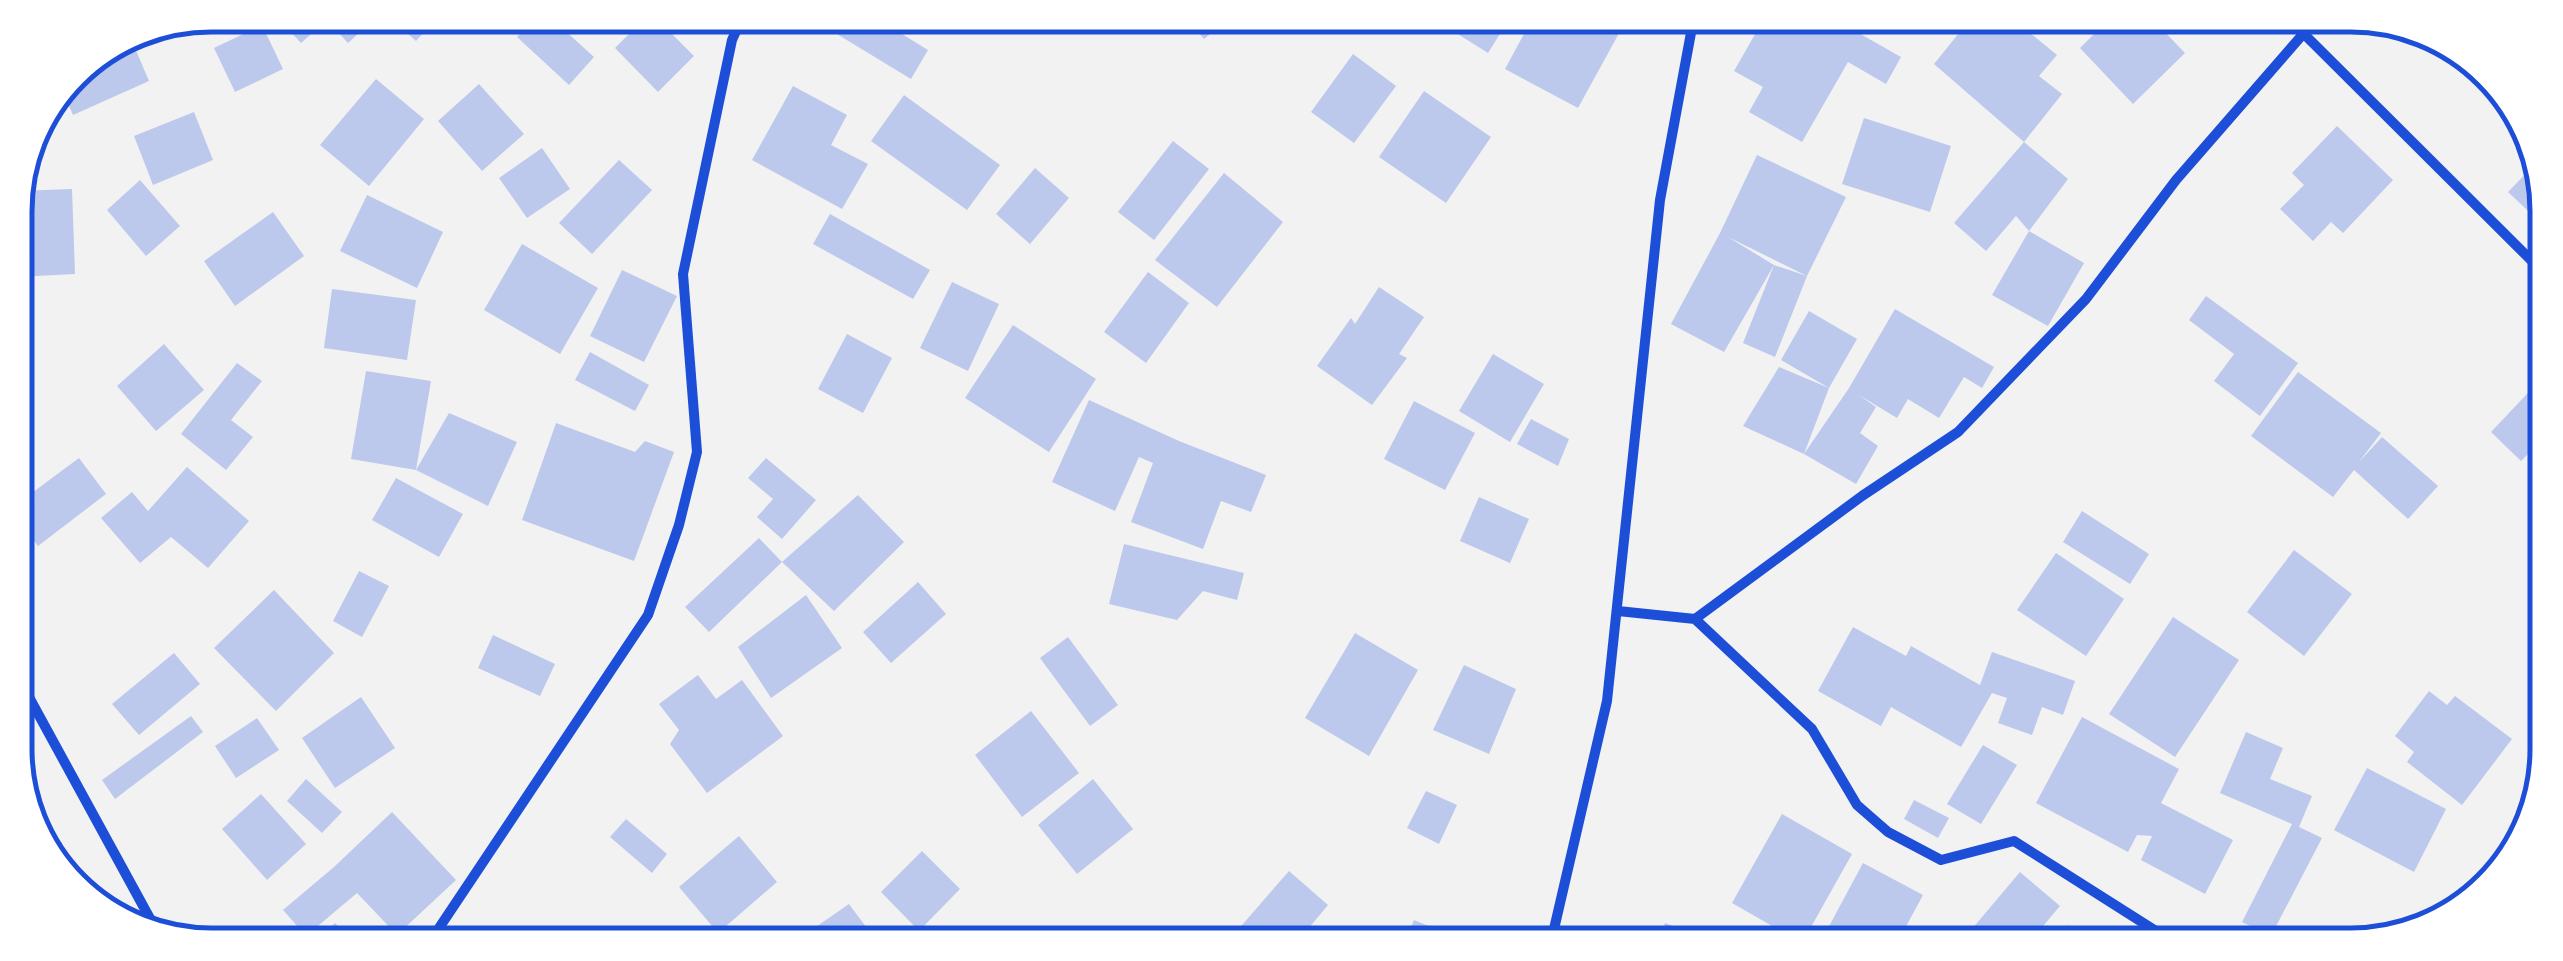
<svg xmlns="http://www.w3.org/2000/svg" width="2563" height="961" font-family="'Asap Condensed',sans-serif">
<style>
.building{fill:#bdc9ec}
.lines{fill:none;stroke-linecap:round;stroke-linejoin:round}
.minor{stroke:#1d4ed8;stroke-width:10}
.rim{fill:none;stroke:#1d4ed8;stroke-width:5}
</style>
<rect width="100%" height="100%" fill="#f2f2f2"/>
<path class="building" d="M275,15L365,16L371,22L348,43L327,20L301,43Z
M388,16H439L416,41Z
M535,17H550L594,57L569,85L517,37Z
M646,17H655L694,56L658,92L615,48Z
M826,18H876L928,50L911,79L822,25Z
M1188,20H1227L1204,39Z
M1437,21H1508L1488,53Z
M1531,21L1615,22L1623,26L1578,108L1505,69Z
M1762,22L1841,23L1901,57L1886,84L1848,62L1802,142L1749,112L1763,87L1734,71Z
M1967,23L2019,24L2057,55L2039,76L2062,94L2024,142L1934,64Z
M2104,24H2157L2185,53L2133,104L2080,48Z
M262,25L283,69L235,92L214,48Z
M129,34L149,81L73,115L62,90L82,64Z
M1353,54L1396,86L1354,143L1311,112Z
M376,79L424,119L369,186L320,145Z
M479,84L524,134L482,171L438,121Z
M793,86L847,115L831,145L868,164L842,209L752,160Z
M1424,91L1491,137L1446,203L1379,157Z
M904,95L1000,165L967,210L871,141Z
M194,112L213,160L153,185L134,136Z
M1864,118L1951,146L1930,212L1842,184Z
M2337,126L2393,180L2343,233L2331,222L2313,241L2280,209L2304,185L2292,173Z
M1173,141L1209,169L1154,240L1118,212Z
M2024,142L2068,179L2029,231L2016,216L1986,251L1954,223Z
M542,148L570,189L527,218L499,178Z
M1757,155L1846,197L1807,276L1728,237L1774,265L1724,352L1671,324L1720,233Z
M619,160L652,190L592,254L559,223Z
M2536,163L2546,185V220L2542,224L2508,192Z
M1035,168L1069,198L1030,244L996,214Z
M1224,173L1283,222L1217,307L1155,260Z
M140,180L180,226L146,256L107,210Z
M72,189L75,274L16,277L15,198L17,191Z
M367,195L443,232L417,288L340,251Z
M273,212L304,256L235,306L204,261Z
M830,214L930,270L913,299L813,244Z
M2029,231L2084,263L2048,326L1992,295Z
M522,244L598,288L560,354L484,310Z
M1774,265L1807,276L1775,357L1743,343Z
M622,270L677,296L644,362L590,336Z
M1148,272L1189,303L1146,363L1104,332Z
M952,282L999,304L968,371L920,348Z
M1379,287L1424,317L1399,354L1407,358L1372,405L1317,366L1351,318L1355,324Z
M332,289L416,300L407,360L324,348Z
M2206,296L2298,363L2260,416L2214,381L2234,354L2189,320Z
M1895,309L1994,367L1982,388L1964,377L1939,418L1908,399L1897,418L1859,395L1876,407L1860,433L1878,446L1856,484L1804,454L1849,388Z
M1809,311L1857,339L1829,388L1781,360Z
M1013,325L1096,379L1049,452L965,398Z
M16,333L33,359L16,370Z
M847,334L892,358L863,413L818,389Z
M164,344L204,390L156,431L117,386Z
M590,352L649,385L635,411L575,380Z
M1493,354L1544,384L1510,442L1459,411Z
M237,363L262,381L231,420L253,437L226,470L181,434Z
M1779,367L1829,388L1804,454L1743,426Z
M366,371L431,381L416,470L351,459Z
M2298,372L2381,433L2359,462L2382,437L2438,486L2408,519L2354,470L2333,497L2251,436Z
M2544,376L2543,439L2521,461L2491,432Z
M1089,400L1179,441L1266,475L1251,512L1221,501L1203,549L1131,522L1153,463L1139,457L1115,511L1052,482Z
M1414,401L1475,433L1445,490L1384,459Z
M449,413L517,442L488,506L416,470Z
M1531,419L1569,439L1558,466L1517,444Z
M556,423L635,452L645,441L674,452L634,561L522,520Z
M79,458L106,494L38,546L17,519V504Z
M766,458L816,500L782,539L757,517L773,499L748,478Z
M187,467L249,521L208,568L171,537L140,563L101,518L132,492L148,511Z
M396,478L463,514L439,557L372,520Z
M858,495L904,542L834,611L782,562Z
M1479,497L1529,519L1510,563L1460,541Z
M2082,511L2149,554L2130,584L2063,542Z
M759,538L782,562L709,632L685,607Z
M1124,544L1244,573L1237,600L1203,591L1177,620L1109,604Z
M2294,550L2352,594L2304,656L2247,612Z
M2056,553L2124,599L2086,656L2017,610Z
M359,571L389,586L362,637L333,621Z
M918,582L946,614L891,663L863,632Z
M274,590L334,653L276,711L214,648Z
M806,595L842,648L771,698L738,647Z
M2173,617L2239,660L2175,757L2109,714Z
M1853,627L1906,656L1911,646L1980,685L1992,652L2075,681L2063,715L2042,707L2032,735L1998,723L2007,698L1992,693L1961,747L1891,707L1881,726L1818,691Z
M1355,633L1418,670L1369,756L1305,718Z
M493,635L555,664L540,696L478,668Z
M1068,637L1118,705L1090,726L1040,658Z
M174,653L200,684L139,735L112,704Z
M1464,665L1516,689L1489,754L1433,730Z
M698,675L716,699L742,680L783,736L707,793L670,744L679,730L659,704Z
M2429,691L2447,705L2455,696L2512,739L2462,805L2407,762L2414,752L2395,736Z
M361,697L395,748L335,788L302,738Z
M1031,711L1079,773L1022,817L975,755Z
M191,716L203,732L115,799L102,780Z
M2082,717L2179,769L2161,803L2233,840L2205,894L2141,860L2152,836L2137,835L2128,852L2036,803Z
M257,718L279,750L236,778L215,746Z
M2246,732L2283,748L2270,779L2312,796L2299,827L2322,838L2271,936L2242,922L2292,824L2220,793Z
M1983,745L2017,765L1981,824L1947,804Z
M2367,768L2446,809L2414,872L2334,830Z
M306,779L342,812L322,833L287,801Z
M1093,779L1133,829L1077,874L1038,825Z
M1426,791L1457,805L1439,844L1407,828Z
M261,794L306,844L267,880L222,829Z
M1914,800L1949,818L1938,838L1904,819Z
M392,812L456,880L397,935L357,893L306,936L283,910L334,867Z
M1782,814L1852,854L1802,943L1732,903Z
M626,819L667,854L652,873L610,837Z
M739,836L777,882L718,933L679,887Z
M922,851L960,889L919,931L881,892Z
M1863,863L1923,895L1897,943H1820Z
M1289,871L1328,905L1298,941L1229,940Z
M2020,872L2060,906L2028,944H1975L1966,936Z
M849,904L875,939L815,938L810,931Z
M1414,920L1458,938L1456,941H1405Z
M335,923L348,936H322Z
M1665,923L1717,942V943L1658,942Z
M2068,925L2095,944H2055Z"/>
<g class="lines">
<path class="minor" d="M2304,34L2545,274
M1618,611L1695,619L1812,729L1857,805L1888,832L1941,860L2014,841L2178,945
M1695,619L1862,496L1958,432L2086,299L2176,180L2311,25
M18,677L159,935
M433,937L648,615L679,525L697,452L683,274L732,40L742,18
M1551,942L1607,701L1660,200L1693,22"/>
</g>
<path d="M0 0H2563V961H0ZM211 32H2351A179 179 0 0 1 2530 211V749A179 179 0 0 1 2351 928H211A179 179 0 0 1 32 749V211A179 179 0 0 1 211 32Z" fill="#fff" fill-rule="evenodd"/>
<path class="rim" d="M211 32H2351A179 179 0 0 1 2530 211V749A179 179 0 0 1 2351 928H211A179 179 0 0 1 32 749V211A179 179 0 0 1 211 32Z"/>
</svg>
